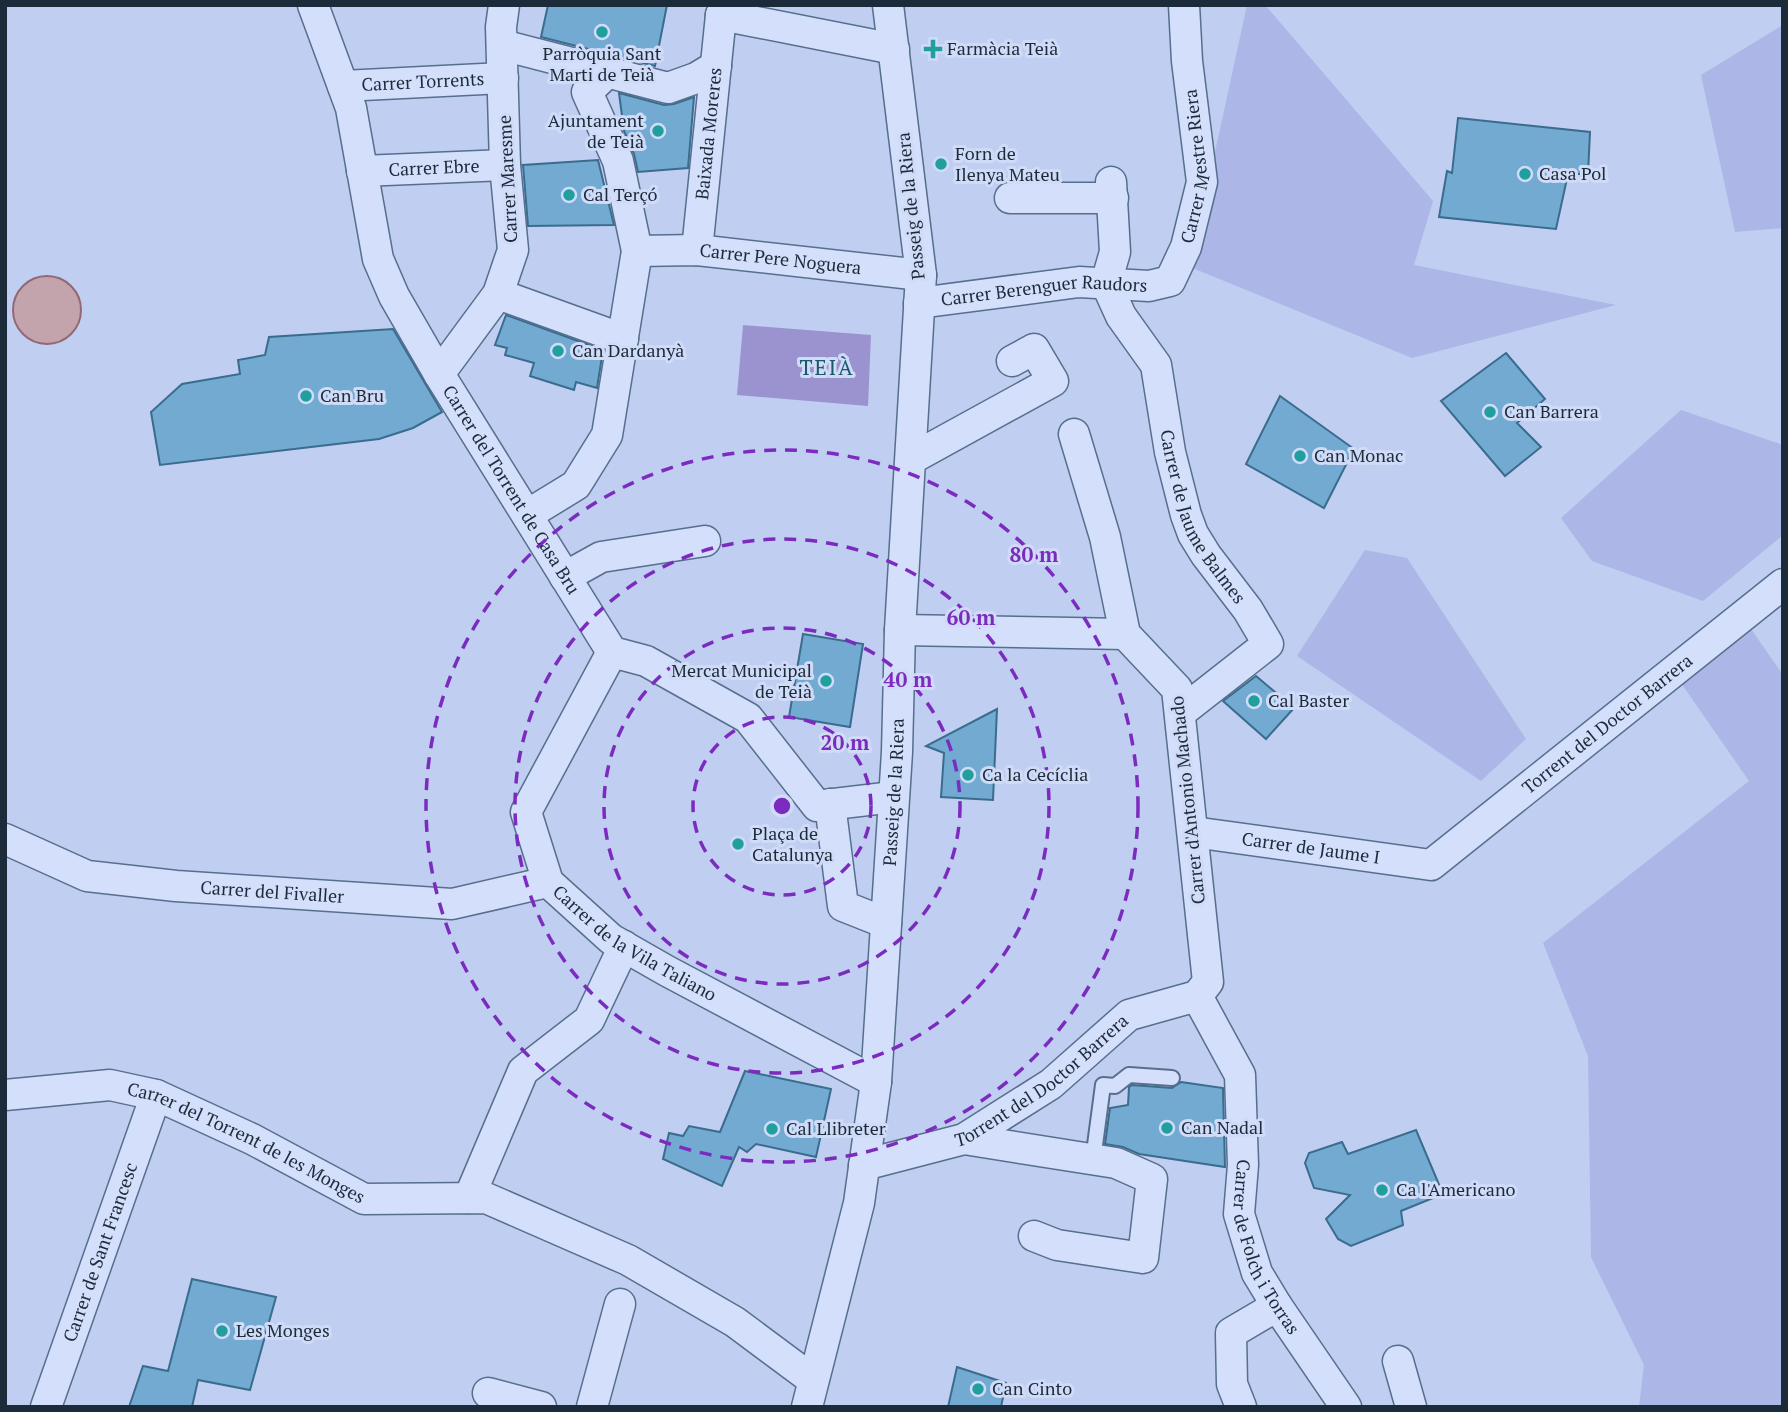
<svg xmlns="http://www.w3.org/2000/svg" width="1788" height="1412" font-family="'PT Serif',serif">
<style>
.farmland{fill:#acb6e7}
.green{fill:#9a93d0}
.water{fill:#c3a3ac;stroke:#926973;stroke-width:2}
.building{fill:#72aad2;stroke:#3a6c8d;stroke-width:2}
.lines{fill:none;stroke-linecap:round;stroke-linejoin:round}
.lane-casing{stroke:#566f8c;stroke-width:18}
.street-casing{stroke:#566f8c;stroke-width:33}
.lane{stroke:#d3dffb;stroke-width:14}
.street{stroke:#d3dffb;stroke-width:30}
.ring{fill:none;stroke:#7b2cbf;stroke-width:3.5;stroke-dasharray:12 9}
.poi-dot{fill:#219f9f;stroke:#d0dbf8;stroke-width:2.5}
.labels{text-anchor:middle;stroke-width:6;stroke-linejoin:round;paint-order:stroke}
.poi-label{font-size:18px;fill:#1c2b3a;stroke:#d0dbf8;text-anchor:start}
.street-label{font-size:18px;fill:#1c2b3a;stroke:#d0dbf8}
.quarter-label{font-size:21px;letter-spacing:2px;fill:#18596a;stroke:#d0dbf8}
.centre{fill:#7b2cbf;stroke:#d0dbf8;stroke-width:3.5}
.ring-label{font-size:21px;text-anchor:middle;font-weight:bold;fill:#7b2cbf;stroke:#d0dbf8;stroke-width:6;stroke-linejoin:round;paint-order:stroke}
</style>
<rect width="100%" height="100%" fill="#c0cef1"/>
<path class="farmland" d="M1247,5H1265L1433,201L1414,265L1616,305L1412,358L1190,267Z
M1783,25V228L1735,232L1701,75Z
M1681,410L1783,445V535L1703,601L1592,561L1561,518Z
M1365,550L1407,558L1526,739L1481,781L1297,656Z
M1751,629L1783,675V1407H1639L1644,1365L1591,1257L1588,1056L1543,943L1749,781L1681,683Z"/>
<path class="green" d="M743,325L871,335L868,406L737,395Z"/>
<path class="water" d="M13 310a34 34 0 1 1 68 0a34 34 0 1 1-68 0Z"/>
<path class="building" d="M548,5H667L655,66L541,37Z
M619,93L664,105L674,104L694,97L688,168L638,172L634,154L624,131Z
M1458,118L1590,132L1588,174H1568L1556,229L1439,217L1447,171L1452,173Z
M598,160L614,225L528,226L523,165Z
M506,315L603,350L597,388L576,382L574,390L530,376L534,363L505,355L507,348L495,345Z
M393,329L442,412L413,428L379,439L160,465L151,412L182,384L240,374L238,360L265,355L269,337Z
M1506,353L1545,399L1517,423L1541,447L1505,476L1441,401Z
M1280,396L1354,449L1324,508L1246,464Z
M803,634L863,644L850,727L789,717Z
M1256,676L1294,708L1266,739L1223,701Z
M997,709L993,800L941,797L944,753L926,746Z
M745,1071L831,1089L816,1157L756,1144L747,1152L739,1147L722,1186L663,1159L669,1133L683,1136L689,1126L720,1132Z
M1181,1082L1223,1088L1225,1167L1139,1154L1123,1147L1105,1144L1110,1108L1128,1105L1129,1087L1132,1085L1172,1088Z
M1416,1130L1443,1194L1401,1211L1403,1225L1351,1246L1338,1239L1326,1219L1350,1195L1314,1188L1305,1163L1309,1153L1342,1142L1348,1154Z
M192,1279L276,1297L250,1390L198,1380L192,1407H129L143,1366L168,1371Z
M957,1367L1006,1383L1001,1407H948Z"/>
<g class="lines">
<g class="lane-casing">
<path id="lane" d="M1093,1160L1103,1085L1115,1086L1129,1075L1172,1078"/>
</g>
<g class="street-casing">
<g id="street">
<path id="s1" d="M313,5L351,108L378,259L394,296L439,374L612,652L646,661L748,718L817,806L893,797"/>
<path d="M721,15L894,49"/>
<path d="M502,45L668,88L696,78L716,66"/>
<path id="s2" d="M343,86L503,78"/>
<path id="s3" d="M362,171L505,165"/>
<path id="s4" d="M1111,182L1115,252L1106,283L1121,316L1156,365L1170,452L1186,515L1193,534L1206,555L1248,610L1268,644L1180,713"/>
<path d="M1010,198H1113"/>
<path id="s5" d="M697,250L721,15"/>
<path id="s6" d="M637,251L697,250L921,275"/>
<path d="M498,294L623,339"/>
<path id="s7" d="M919,303L1079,282L1149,286L1170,281L1186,247L1202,182L1187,61L1184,5"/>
<path d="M439,374L498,294L513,250L505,165L501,27L504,5"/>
<path d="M911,459L1053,381L1034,349L1012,361"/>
<path d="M527,515L576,485L607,435L637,251L618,161L587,92L609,71"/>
<path d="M565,577L601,557L705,541"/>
<path d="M900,630L1125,634"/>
<path id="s8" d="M612,652L526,812L548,882L611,939L667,971L876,1082"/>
<path d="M830,804L843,906L886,923"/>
<path id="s9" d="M1193,832L1431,865L1783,584"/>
<path id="s10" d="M5,839L87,876L176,886L452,904L548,882"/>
<path id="s11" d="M1197,996L1240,1075L1243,1165L1239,1214L1257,1273L1277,1306L1346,1407"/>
<path id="s12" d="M5,1095L110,1085L156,1095L252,1139L364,1199L486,1198L628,1260L735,1322L813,1380"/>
<path d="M964,1139L1116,1163L1152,1179L1143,1258L1057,1245L1034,1236"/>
<path id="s13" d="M864,1165L964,1139L1051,1084L1129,1015L1197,996L1208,982L1177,689L1125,634L1105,537L1074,434"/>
<path d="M469,1198L523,1071L589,1020L624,946"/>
<path d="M1398,1361L1411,1407"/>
<path d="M488,1393L541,1407"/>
<path id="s14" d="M46,1407L156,1095"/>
<path d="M592,1407L620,1304"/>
<path id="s15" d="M807,1407L859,1203L876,1082L897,752L900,630L921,275L888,5"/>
<path d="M1241,1407L1232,1384L1231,1333L1277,1306"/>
</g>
</g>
<use href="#lane" class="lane"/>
<use href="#street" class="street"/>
</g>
<g class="ring">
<circle cx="782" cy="806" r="89"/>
<circle cx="782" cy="806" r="178"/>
<circle cx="782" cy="806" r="267"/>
<circle cx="782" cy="806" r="356"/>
</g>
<g class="poi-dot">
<circle cx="602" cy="32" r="7"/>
<path d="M929.5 38.5h7v7h7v7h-7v7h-7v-7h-7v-7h7z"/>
<circle cx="658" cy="131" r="7"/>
<circle cx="941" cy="164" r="7"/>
<circle cx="1525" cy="174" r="7"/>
<circle cx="569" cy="195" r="7"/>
<circle cx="558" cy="351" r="7"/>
<circle cx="306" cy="396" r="7"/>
<circle cx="1490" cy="412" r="7"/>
<circle cx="1300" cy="456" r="7"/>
<circle cx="826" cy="681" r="7"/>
<circle cx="1254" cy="701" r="7"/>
<circle cx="968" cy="775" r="7"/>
<circle cx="738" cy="844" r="7"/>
<circle cx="1167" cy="1128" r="7"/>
<circle cx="772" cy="1129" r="7"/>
<circle cx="1382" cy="1190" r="7"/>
<circle cx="222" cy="1331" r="7"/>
<circle cx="978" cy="1389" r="7"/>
</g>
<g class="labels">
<g class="poi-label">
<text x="947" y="55">Farmàcia Teià</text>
<text x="602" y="60" text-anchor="middle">Parròquia Sant<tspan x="602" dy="21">Marti de Teià</tspan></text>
<text x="644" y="127" text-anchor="end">Ajuntament<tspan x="644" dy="21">de Teià</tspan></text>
<text x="955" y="160">Forn de<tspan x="955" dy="21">Ilenya Mateu</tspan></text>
<text x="1539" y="180">Casa Pol</text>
<text x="583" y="201">Cal Terçó</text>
<text x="572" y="357">Can Dardanyà</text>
<text x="320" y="402">Can Bru</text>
<text x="1504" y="418">Can Barrera</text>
<text x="1314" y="462">Can Monac</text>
<text x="812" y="677" text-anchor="end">Mercat Municipal<tspan x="812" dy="21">de Teià</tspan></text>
<text x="1268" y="707">Cal Baster</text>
<text x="982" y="781">Ca la Cecíclia</text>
<text x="752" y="840">Plaça de<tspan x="752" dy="21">Catalunya</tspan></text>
<text x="1181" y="1134">Can Nadal</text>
<text x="786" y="1135">Cal Llibreter</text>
<text x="1396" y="1196">Ca l'Americano</text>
<text x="236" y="1337">Les Monges</text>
<text x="992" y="1395">Can Cinto</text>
</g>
<g class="street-label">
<text dy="6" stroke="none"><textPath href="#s2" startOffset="80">Carrer Torrents</textPath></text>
<text dy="6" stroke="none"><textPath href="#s5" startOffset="117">Baixada Moreres</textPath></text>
<text dy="6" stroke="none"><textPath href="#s7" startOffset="373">Carrer Mestre Riera</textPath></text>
<text dy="6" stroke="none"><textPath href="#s3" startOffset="72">Carrer Ebre</textPath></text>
<text transform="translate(508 179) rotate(-93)" y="6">Carrer Maresme</text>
<text transform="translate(911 206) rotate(-96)" y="6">Passeig de la Riera</text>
<text dy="6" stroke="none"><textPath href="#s6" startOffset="144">Carrer Pere Noguera</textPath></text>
<text dy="6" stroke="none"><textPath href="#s7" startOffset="126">Carrer Berenguer Raudors</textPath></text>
<text dy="6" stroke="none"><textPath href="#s1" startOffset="530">Carrer del Torrent de Casa Bru</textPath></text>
<text dy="6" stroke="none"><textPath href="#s4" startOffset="360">Carrer de Jaume Balmes</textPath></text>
<text dy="6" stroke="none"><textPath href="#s9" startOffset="466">Torrent del Doctor Barrera</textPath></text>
<text dy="6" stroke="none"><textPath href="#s15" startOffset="623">Passeig de la Riera</textPath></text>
<text transform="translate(1188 800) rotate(-96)" y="6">Carrer d'Antonio Machado</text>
<text dy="6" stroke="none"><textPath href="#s9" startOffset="119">Carrer de Jaume I</textPath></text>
<text dy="6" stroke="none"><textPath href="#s10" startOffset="276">Carrer del Fivaller</textPath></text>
<text dy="6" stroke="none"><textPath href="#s8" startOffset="362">Carrer de la Vila Taliano</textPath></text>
<text dy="6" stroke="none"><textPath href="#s13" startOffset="200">Torrent del Doctor Barrera</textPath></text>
<text dy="6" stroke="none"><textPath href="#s12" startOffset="254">Carrer del Torrent de les Monges</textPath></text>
<text dy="6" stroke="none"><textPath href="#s11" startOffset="268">Carrer de Folch i Torras</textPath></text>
<text dy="6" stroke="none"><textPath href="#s14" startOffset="164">Carrer de Sant Francesc</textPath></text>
</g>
<g class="quarter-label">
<text x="827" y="375">TEIÀ</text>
</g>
</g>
<circle cx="782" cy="806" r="10" class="centre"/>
<g class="ring-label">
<text x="1034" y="562">80 m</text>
<text x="971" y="625">60 m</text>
<text x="908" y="687">40 m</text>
<text x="845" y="750">20 m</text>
</g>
<rect width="1788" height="1412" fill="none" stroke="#1c2b3a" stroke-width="14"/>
</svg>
